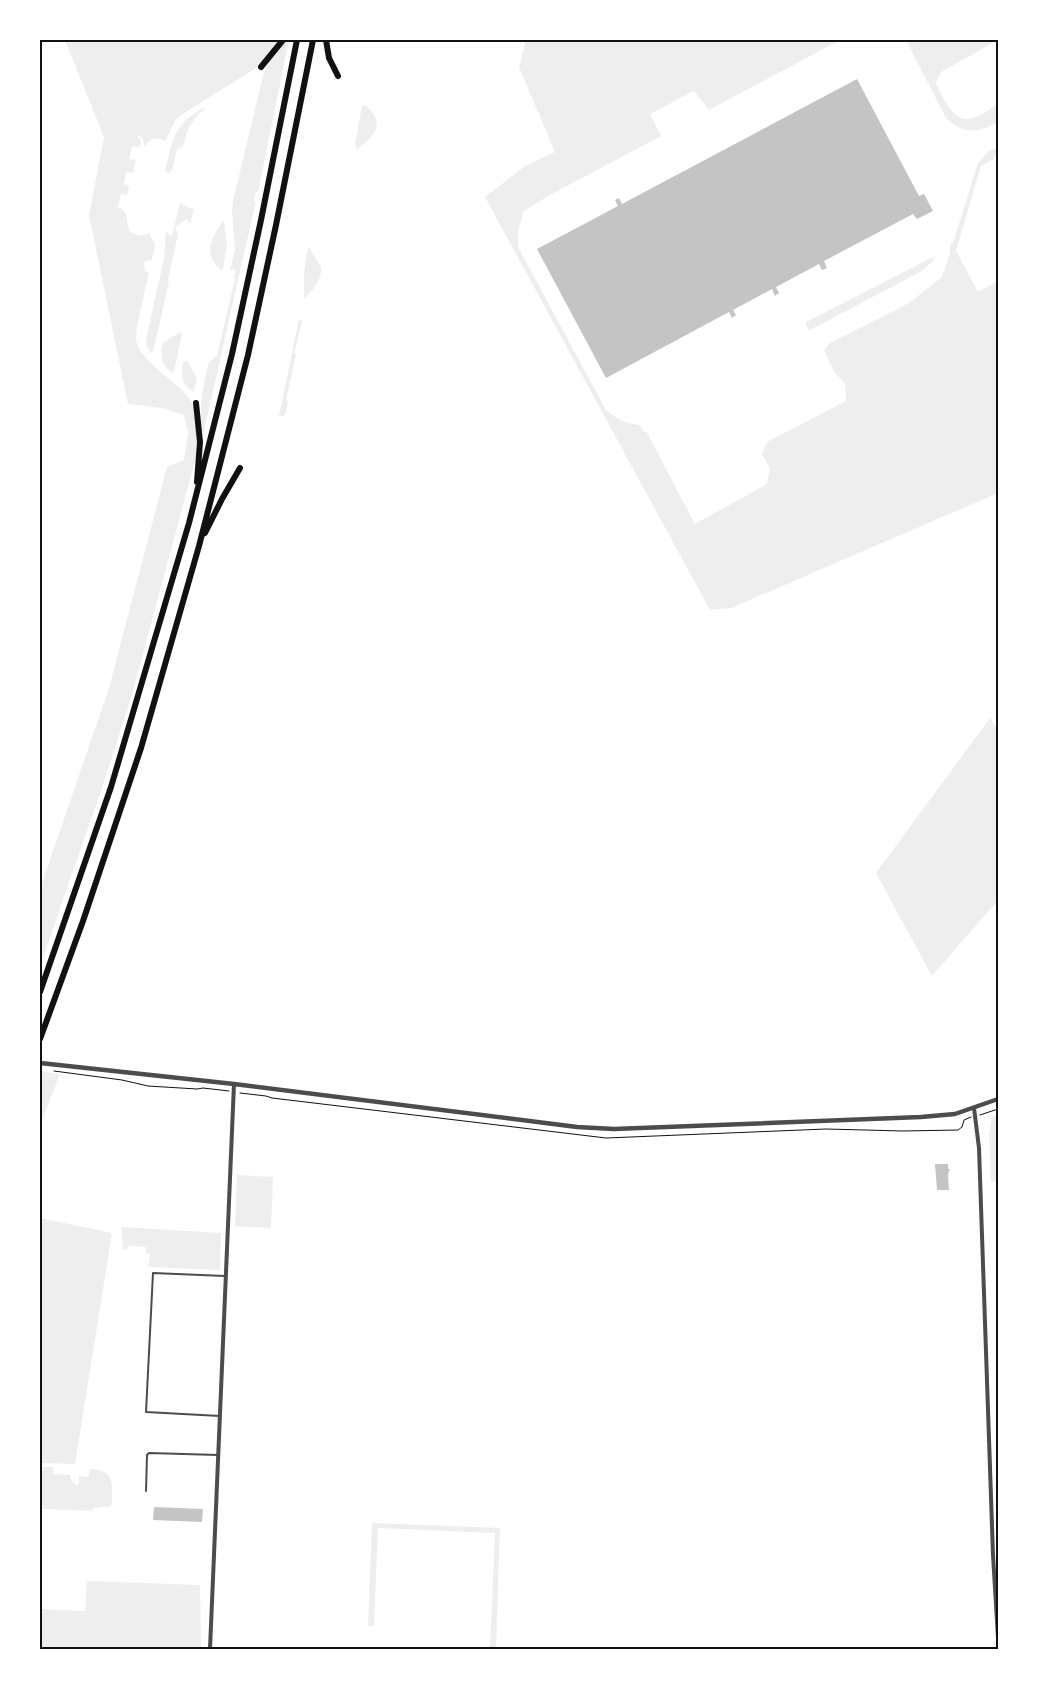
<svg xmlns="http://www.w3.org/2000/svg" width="1038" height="1689" font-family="Figtree,sans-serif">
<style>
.green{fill:#eee}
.building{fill:#c4c4c4}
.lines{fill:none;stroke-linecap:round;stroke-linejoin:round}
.path{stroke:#111;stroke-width:1}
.service{stroke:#4c4c4c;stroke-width:2}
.minor{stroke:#4c4c4c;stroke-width:4}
.tertiary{stroke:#4c4c4c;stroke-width:4.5}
.motorway{stroke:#111;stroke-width:6}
.neatline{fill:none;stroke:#111;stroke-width:2}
</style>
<rect width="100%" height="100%" fill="#fff"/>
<path class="green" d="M65,40H279L256,68L181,115L175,121L165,141C157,136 149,138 145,147L142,137L138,136L137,137L140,139L141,145L137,147L132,146L129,159L136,160L133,173L126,172L124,184L129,186L127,195L121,194L118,207C132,214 124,223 131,233L141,236L149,233L155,245L152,260L145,261L144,265L145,271L149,272L136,331L137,332C128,358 183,382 192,403C199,419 197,440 196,457L132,695L103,785L40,966V889L109,688L167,467L184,460L188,433L184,415L162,408L128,404L89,215L104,137Z
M286,40H289L258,192H256L254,201H256L203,435C198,409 203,387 209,362L217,356L235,278L233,276L236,272L234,269L230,271L235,250L232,211L233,201L263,76L268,64Z
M526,40H840L709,110L694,91L650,114L661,136L548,196L523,212L518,233V247L606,410C617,419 626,424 640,425L644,432L646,431L695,524L767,484L770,469L762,454L767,442L846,401L845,383L834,372L824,350L830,343L909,303L942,277L950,253V244L953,243L978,163L989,151L998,147V151L996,152L994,159L981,166L956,251L978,292L998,281V493L731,608L710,610L485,197L525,166L555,152L519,67Z
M906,40H998L941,72L936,83C943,97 953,125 973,118C982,115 990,109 998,104V122C977,133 964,135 946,118Z
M365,105C386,122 376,136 357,149L355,144L362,106Z
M203,108L204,110C191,119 187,131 183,146L177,149L172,171L169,173L165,172C173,140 172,126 203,108Z
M180,202L187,207L194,209L190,224L187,219L175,228L178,234L168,281L169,282L153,352L151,353L147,346L146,339L164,259L166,231L170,236H172Z
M224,220L227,246L223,269L221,270C202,254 211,237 224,220Z
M308,246L321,267C322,281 313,290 304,299V273Z
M935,256L933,261L920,272L810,330L807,329L806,322Z
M299,319L302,322L294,353L296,354L286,401H288L286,413L283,416H279Z
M180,332L182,334L174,371L172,373C161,364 160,356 163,343Z
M187,361L197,378L194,392C181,386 181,374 183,362Z
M990,718L998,730V900L932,976L876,873Z
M40,1071L60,1074L40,1125Z
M998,1115V1180L991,1182L989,1135L992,1117Z
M237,1175L273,1177L271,1228L235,1226Z
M40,1218L112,1233L75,1464L40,1463Z
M121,1227L221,1233L220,1270L148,1267L150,1254L145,1253L146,1247L128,1246L127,1250H123Z
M40,1467H53V1474L70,1475L72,1481L76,1485L79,1484V1476L88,1477L90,1469C115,1471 112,1481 112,1503H111V1506L95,1508L91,1511L40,1509Z
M372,1523L500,1528L496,1649H490L495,1533L378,1528L374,1626H368Z
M87,1581L200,1585L201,1649H40V1609L85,1611Z"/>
<path class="building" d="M857,79L919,196L924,194L933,211L917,219L913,214L824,261L827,268L822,270L819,264L776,287L779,293L775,296L772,289L733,310L736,315L732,318L729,312L606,378L537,249L618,206L615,200L619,198L622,204Z
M935,1164H948V1169H950L948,1174L949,1190H937Z
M154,1507L203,1509L202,1522L153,1520Z"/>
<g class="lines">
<path class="path" d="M54,1071L122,1080L148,1086L197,1089L203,1088L229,1091
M240,1093L266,1096L272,1098L606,1138L826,1129L903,1131L958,1130L962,1127L964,1120L971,1117
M980,1115L998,1109"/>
<path class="service" d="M220,1416L146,1412L153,1273L225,1276
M146,1491L147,1455L149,1453L218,1455"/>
<path class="minor" d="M974,1108L979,1148L993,1555L998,1638
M210,1649L234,1084"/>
<path class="tertiary" d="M40,1063L234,1084L577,1127L614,1129L921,1117L955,1114L998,1099"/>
<path class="motorway" d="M326,40L329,58L338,76
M261,67L283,40
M196,403L200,442L197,482
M205,533L222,499L240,468
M40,992L111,787L189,523L232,354L261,220L297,40
M40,1039L83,921L141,748L199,546L248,355L276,225L313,40"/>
</g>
<rect width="1038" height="1689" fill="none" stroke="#ffffff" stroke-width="82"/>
<rect x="41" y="41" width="956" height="1607" class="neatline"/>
</svg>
